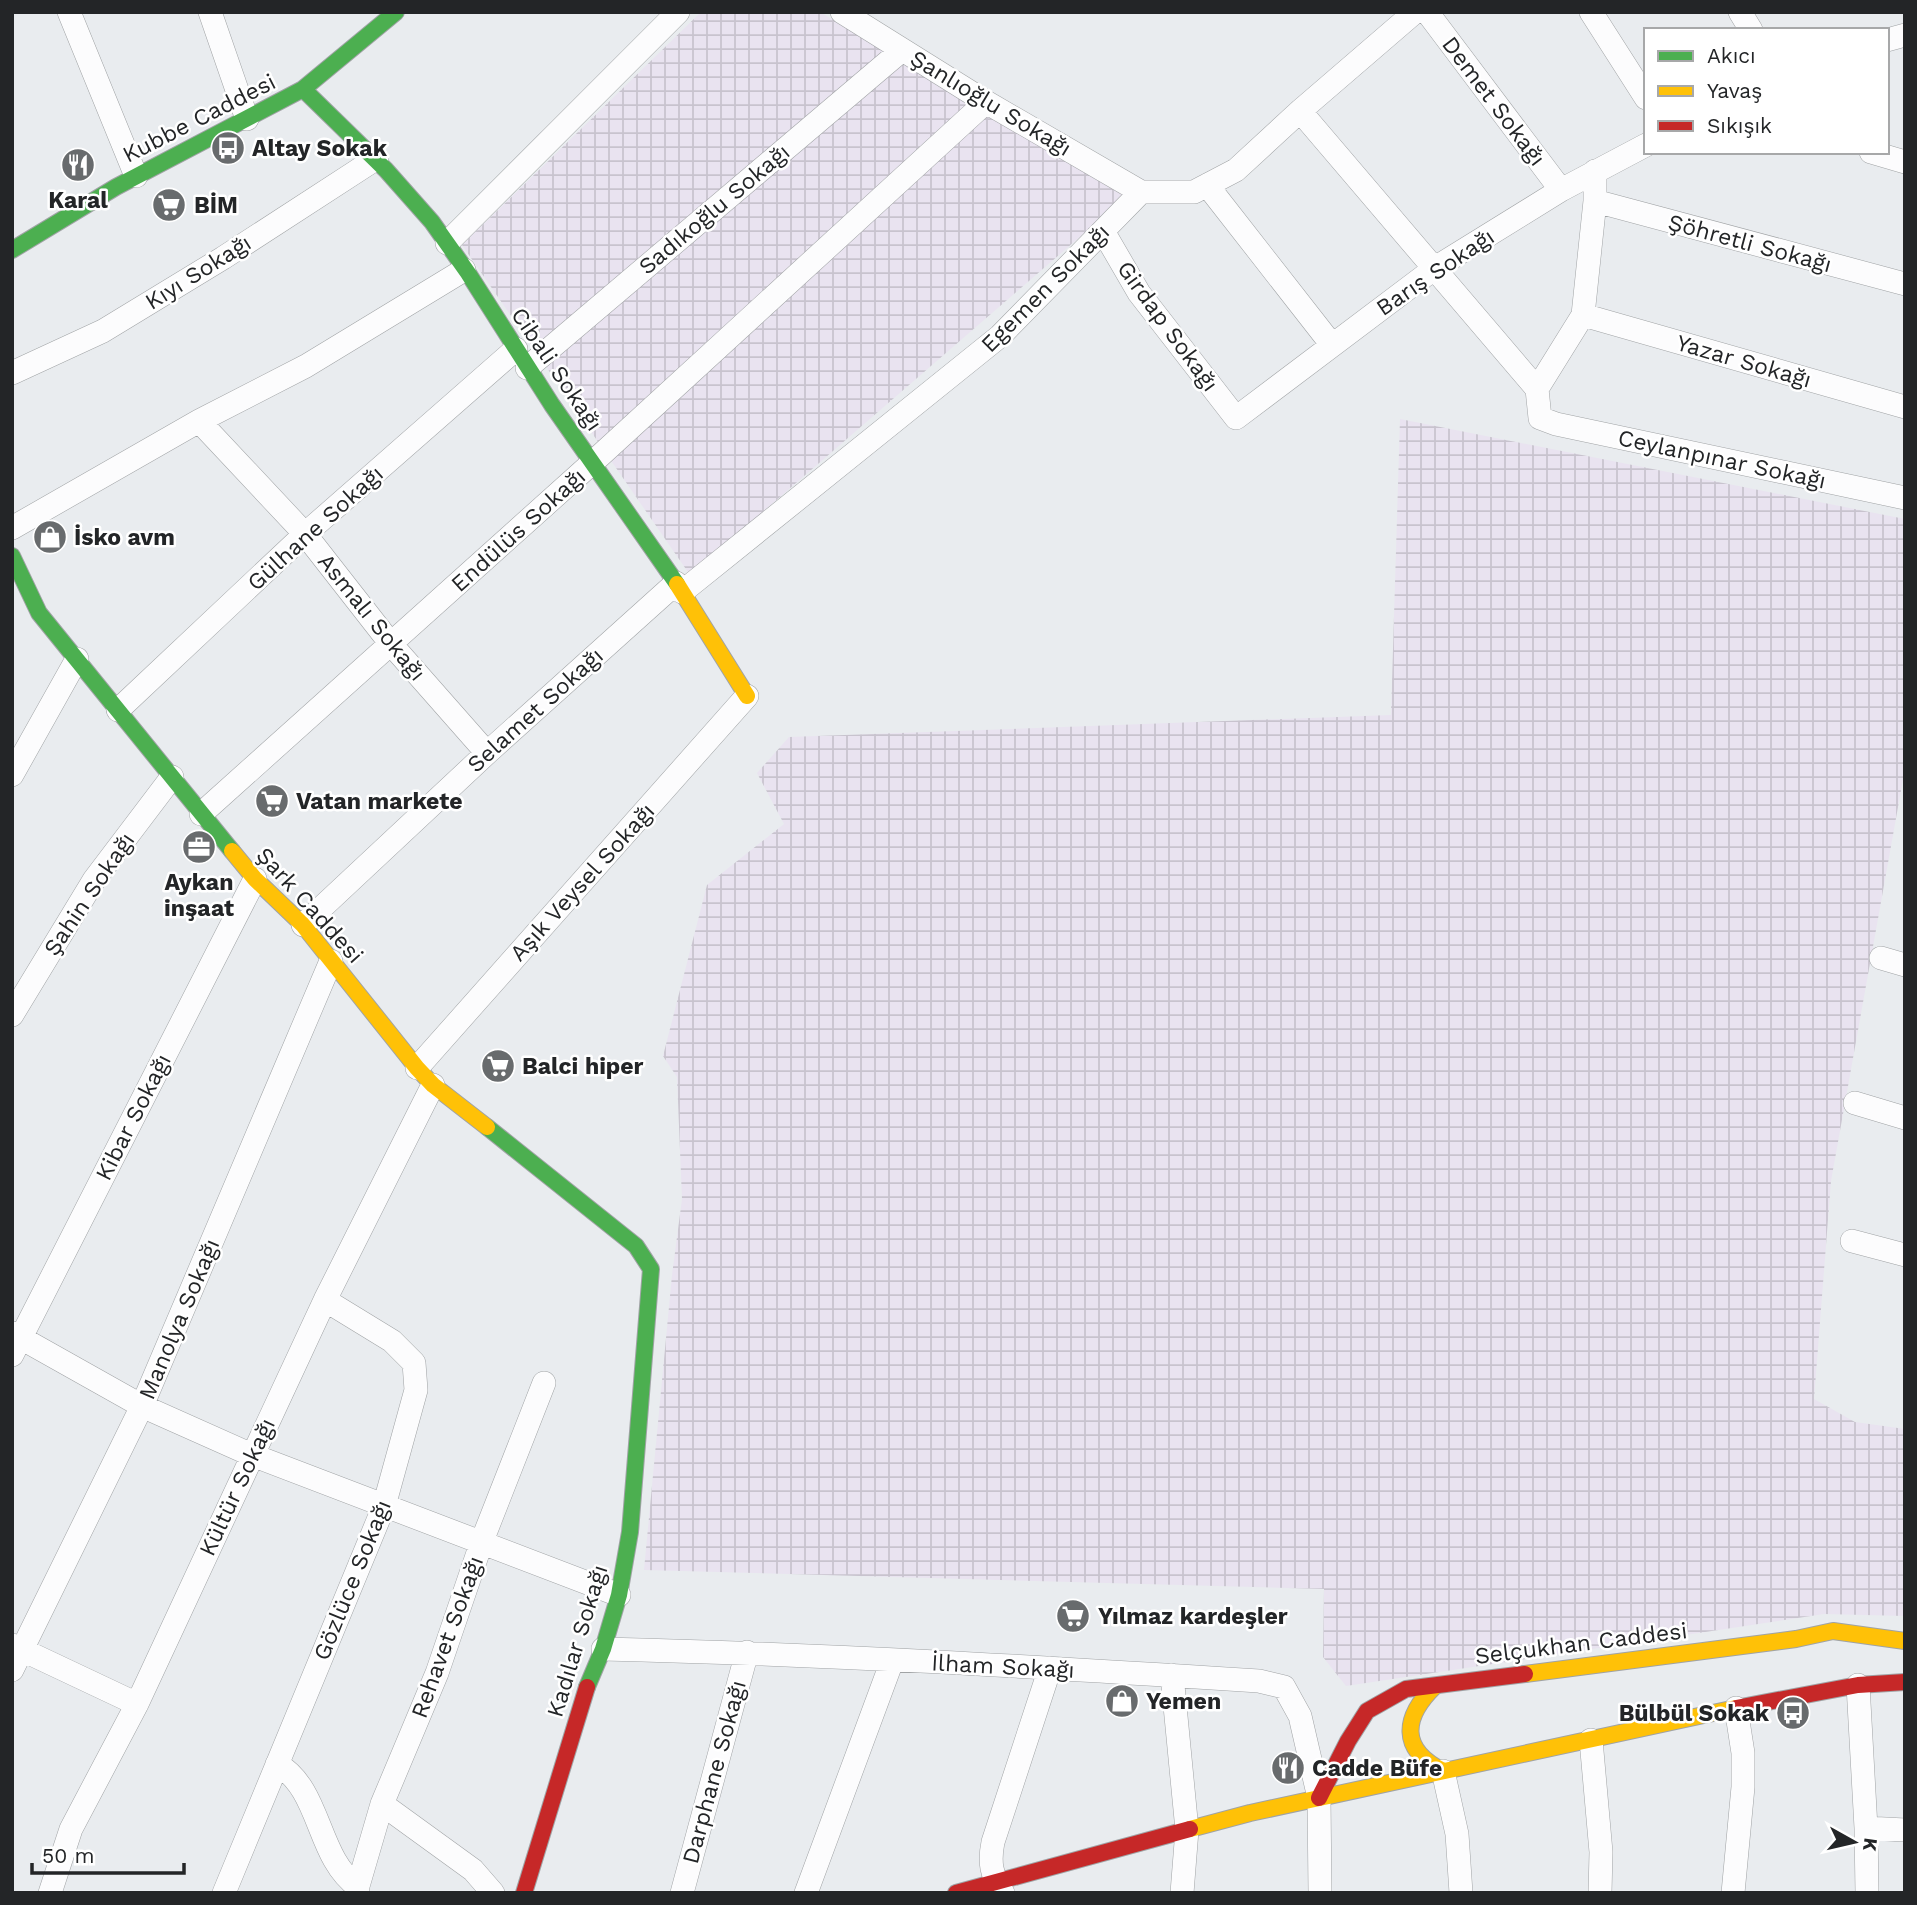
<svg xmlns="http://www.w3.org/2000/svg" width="1917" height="1905" font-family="'Work Sans',sans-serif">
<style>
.industrial{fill:url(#industrial-grid)}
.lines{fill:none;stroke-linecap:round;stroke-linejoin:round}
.street-casing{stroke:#a0a3a5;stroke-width:24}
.fast-casing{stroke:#a0a3a5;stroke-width:18}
.slow-casing{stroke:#a0a3a5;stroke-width:18}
.jam-casing{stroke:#a0a3a5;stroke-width:18}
.street{stroke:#fcfcfd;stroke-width:23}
.fast{stroke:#4caf50;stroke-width:16}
.slow{stroke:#ffc107;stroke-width:16}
.jam{stroke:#c62828;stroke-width:16}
.labels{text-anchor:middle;stroke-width:5;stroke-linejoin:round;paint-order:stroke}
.street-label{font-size:23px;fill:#232527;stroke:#fff}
.poi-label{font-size:23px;font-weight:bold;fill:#232527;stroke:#fff;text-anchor:start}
</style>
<defs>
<pattern id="industrial-grid" width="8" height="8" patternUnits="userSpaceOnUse" patternTransform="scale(1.75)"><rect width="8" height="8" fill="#e9e3f0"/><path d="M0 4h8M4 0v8" fill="none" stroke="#c8c3ce"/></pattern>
</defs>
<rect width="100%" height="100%" fill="#e9ecef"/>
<path class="industrial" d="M701,12H820L1127,196L690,575L462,245Z
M1400,419L1905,519V768L1831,1181L1814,1399L1855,1422L1905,1429V1616L1824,1614L1346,1686L1323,1657L1324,1589L644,1570L672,1275L682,1199L677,1077L663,1056L707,885L784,824L757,773L789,737L1391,715Z"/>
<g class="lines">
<g class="street-casing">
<path id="street" d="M69,12L136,176
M210,12L247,119
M842,12L986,102L1141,192
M1427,12L1561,190
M1591,12L1646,98
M1740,12L1751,30
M1887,40L1905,35
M1300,111L1537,389
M1871,152L1905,162
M1595,171V201L1583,315L1537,389L1540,418L1556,424L1905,498
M1207,185L1332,345
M1595,201L1905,284
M1103,231L1139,293L1236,418L1435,268L1561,190L1646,145
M447,243L678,12
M1583,315L1905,407
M527,368L902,50
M12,373L103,331L223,258L377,158
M199,421L305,534L391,644L487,753
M12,528L199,421L306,366L464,270
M682,592L1000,336L1141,192H1194L1236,170L1300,111L1415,12
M118,710L305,534L516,349
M12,775L77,659
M201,814L592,463L986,102
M303,925L487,753L676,583
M1881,958L1905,965
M12,1015L94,880L172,777
M417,1068L747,696
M1855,1103L1905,1118
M1852,1241L1905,1255
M12,1333L142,1406L252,1455L619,1595
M12,1355L255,879
M12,1645L137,1704
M603,1649C822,1654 1041,1667 1259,1681L1284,1687L1300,1716L1319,1798L1320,1893
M12,1670L142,1406L331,961
M1172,1675L1187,1830L1182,1893
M1858,1685L1866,1828L1867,1893
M1591,1740L1601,1852L1600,1893
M277,1764C322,1790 316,1857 358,1887
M1443,1771L1457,1834L1461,1893
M382,1804L473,1870L493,1893
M1866,1828L1905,1830
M50,1893L71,1829L137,1704L325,1300L433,1085
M224,1893L384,1506L416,1390L414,1363L392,1341L325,1300
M356,1893L382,1804L437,1673L482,1541L544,1383
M682,1893L747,1652
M806,1893L892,1661
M1003,1893C991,1875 989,1862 993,1842L1050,1668
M1733,1893L1743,1787V1753L1736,1708"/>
</g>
<g class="fast-casing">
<path id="fast" d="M303,89L386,170L432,222L468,273L552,405L677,584
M12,250L116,187L303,89L396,12
M12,556L39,613L232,851
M487,1127L636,1246L651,1269L630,1532L619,1595L603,1649L587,1687"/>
</g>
<g class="slow-casing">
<path id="slow" d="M677,584L747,696
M232,851L255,879L303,925L417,1068L433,1085L487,1127
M1525,1674L1796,1639L1833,1631L1905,1641
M1435,1686C1403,1717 1399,1749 1443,1771
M1190,1829L1250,1813L1736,1708"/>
</g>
<g class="jam-casing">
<path id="jam" d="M1736,1708L1858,1685L1905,1682
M1319,1798L1348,1741L1367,1711L1406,1689L1525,1674
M524,1893L587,1687
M956,1893L1190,1829"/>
</g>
<use href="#street" class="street"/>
<use href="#fast" class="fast"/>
<use href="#slow" class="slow"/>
<use href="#jam" class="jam"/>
</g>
<defs>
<g id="bus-disc" transform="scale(1.75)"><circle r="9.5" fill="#686b6d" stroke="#fff"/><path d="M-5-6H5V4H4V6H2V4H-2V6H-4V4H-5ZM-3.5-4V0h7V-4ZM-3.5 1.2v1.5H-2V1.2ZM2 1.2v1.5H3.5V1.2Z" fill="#fff"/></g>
<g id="restaurant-disc" transform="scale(1.75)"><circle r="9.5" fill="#686b6d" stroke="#fff"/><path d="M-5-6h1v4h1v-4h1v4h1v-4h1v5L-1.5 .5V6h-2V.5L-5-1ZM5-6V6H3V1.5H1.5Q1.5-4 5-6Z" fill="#fff"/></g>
<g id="supermarket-disc" transform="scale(1.75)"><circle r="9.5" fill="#686b6d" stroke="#fff"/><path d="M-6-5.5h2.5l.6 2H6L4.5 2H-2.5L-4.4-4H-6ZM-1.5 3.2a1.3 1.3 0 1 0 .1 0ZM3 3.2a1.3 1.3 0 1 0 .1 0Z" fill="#fff"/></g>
<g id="shop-disc" transform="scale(1.75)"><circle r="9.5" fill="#686b6d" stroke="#fff"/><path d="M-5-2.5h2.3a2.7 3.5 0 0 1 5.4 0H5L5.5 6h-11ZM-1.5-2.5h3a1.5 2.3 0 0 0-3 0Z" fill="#fff"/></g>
<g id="office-disc" transform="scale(1.75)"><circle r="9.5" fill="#686b6d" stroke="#fff"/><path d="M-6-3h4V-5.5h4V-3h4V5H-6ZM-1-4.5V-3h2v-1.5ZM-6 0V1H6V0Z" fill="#fff"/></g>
</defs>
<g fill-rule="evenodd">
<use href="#bus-disc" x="228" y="148"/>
<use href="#restaurant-disc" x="78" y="165"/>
<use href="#supermarket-disc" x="169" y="205"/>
<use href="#shop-disc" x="50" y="537"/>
<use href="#supermarket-disc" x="272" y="801"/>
<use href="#office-disc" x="199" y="847"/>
<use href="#supermarket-disc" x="498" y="1066"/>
<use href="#supermarket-disc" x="1073" y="1616"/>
<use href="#shop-disc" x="1122" y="1701"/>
<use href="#bus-disc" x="1793" y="1713"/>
<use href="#restaurant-disc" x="1288" y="1768"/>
</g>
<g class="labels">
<g class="street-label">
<text transform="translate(1494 101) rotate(53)" y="8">Demet Sokağı</text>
<text transform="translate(991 103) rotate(31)" y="8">Şanlıoğlu Sokağı</text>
<text transform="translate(199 118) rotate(-27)" y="8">Kubbe Caddesi</text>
<text transform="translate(714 209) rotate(-40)" y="8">Sadıkoğlu Sokağı</text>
<text transform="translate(1750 243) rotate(15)" y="8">Şöhretli Sokağı</text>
<text transform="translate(198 272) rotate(-32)" y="8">Kıyı Sokağı</text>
<text transform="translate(1435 272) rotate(-34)" y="8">Barış Sokağı</text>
<text transform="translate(1045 288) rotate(-45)" y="8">Egemen Sokağı</text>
<text transform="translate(1168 326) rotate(54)" y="8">Girdap Sokağı</text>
<text transform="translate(1744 361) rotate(16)" y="8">Yazar Sokağı</text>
<text transform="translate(557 369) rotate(56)" y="8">Cibali Sokağı</text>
<text transform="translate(1722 459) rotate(12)" y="8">Ceylanpınar Sokağı</text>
<text transform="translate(315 528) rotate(-42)" y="8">Gülhane Sokağı</text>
<text transform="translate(518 530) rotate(-42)" y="8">Endülüs Sokağı</text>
<text transform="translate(372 617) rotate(51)" y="8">Asmalı Sokağı</text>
<text transform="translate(535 710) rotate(-42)" y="8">Selamet Sokağı</text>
<text transform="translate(582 882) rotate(-48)" y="8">Aşık Veysel Sokağı</text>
<text transform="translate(89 894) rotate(-56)" y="8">Şahin Sokağı</text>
<text transform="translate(310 905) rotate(48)" y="8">Şark Caddesi</text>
<text transform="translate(133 1117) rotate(-63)" y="8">Kibar Sokağı</text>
<text transform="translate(179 1319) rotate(-67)" y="8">Manolya Sokağı</text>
<text transform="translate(237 1487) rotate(-65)" y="8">Kültür Sokağı</text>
<text transform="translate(352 1580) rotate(-68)" y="8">Gözlüce Sokağı</text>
<text transform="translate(447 1637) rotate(-70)" y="8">Rehavet Sokağı</text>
<text transform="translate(577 1641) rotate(-73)" y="8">Kadılar Sokağı</text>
<text transform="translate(1581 1643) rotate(-7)" y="8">Selçukhan Caddesi</text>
<text transform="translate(1003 1666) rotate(3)" y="8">İlham Sokağı</text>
<text transform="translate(714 1772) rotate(-75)" y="8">Darphane Sokağı</text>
</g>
<g class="poi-label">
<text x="252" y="156">Altay Sokak</text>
<text x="78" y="208" text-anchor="middle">Karal</text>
<text x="194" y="213">BİM</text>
<text x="74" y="545">İsko avm</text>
<text x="296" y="809">Vatan markete</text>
<text x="199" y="890" text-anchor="middle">Aykan<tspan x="199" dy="26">inşaat</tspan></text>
<text x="522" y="1074">Balci hiper</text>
<text x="1098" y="1624">Yılmaz kardeşler</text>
<text x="1146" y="1709">Yemen</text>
<text x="1769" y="1721" text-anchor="end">Bülbül Sokak</text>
<text x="1312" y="1776">Cadde Büfe</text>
</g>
</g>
<rect width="1917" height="1905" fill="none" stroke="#232527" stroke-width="28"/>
<rect x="1644" y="28" width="245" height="126" fill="#ffffff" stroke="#a7a8a9" stroke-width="2"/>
<rect x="1658" y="51" width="35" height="10" fill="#4caf50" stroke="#a7a8a9" stroke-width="2"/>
<text x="1707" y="63" font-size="21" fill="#232527">Akıcı</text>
<rect x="1658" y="86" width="35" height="10" fill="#ffc107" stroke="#a7a8a9" stroke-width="2"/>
<text x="1707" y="98" font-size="21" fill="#232527">Yavaş</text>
<rect x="1658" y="121" width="35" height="10" fill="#c62828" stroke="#a7a8a9" stroke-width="2"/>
<text x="1707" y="133" font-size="21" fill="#232527">Sıkışık</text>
<g transform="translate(1854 1842) rotate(98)" stroke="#ffffff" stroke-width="5" paint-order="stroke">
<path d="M0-5L12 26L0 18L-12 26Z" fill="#232527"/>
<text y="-10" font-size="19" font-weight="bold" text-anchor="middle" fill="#232527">K</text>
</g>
<path d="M32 1863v10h152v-10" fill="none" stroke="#232527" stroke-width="3.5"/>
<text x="42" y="1863" font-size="21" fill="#232527" stroke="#ffffff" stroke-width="5" paint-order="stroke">50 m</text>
</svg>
